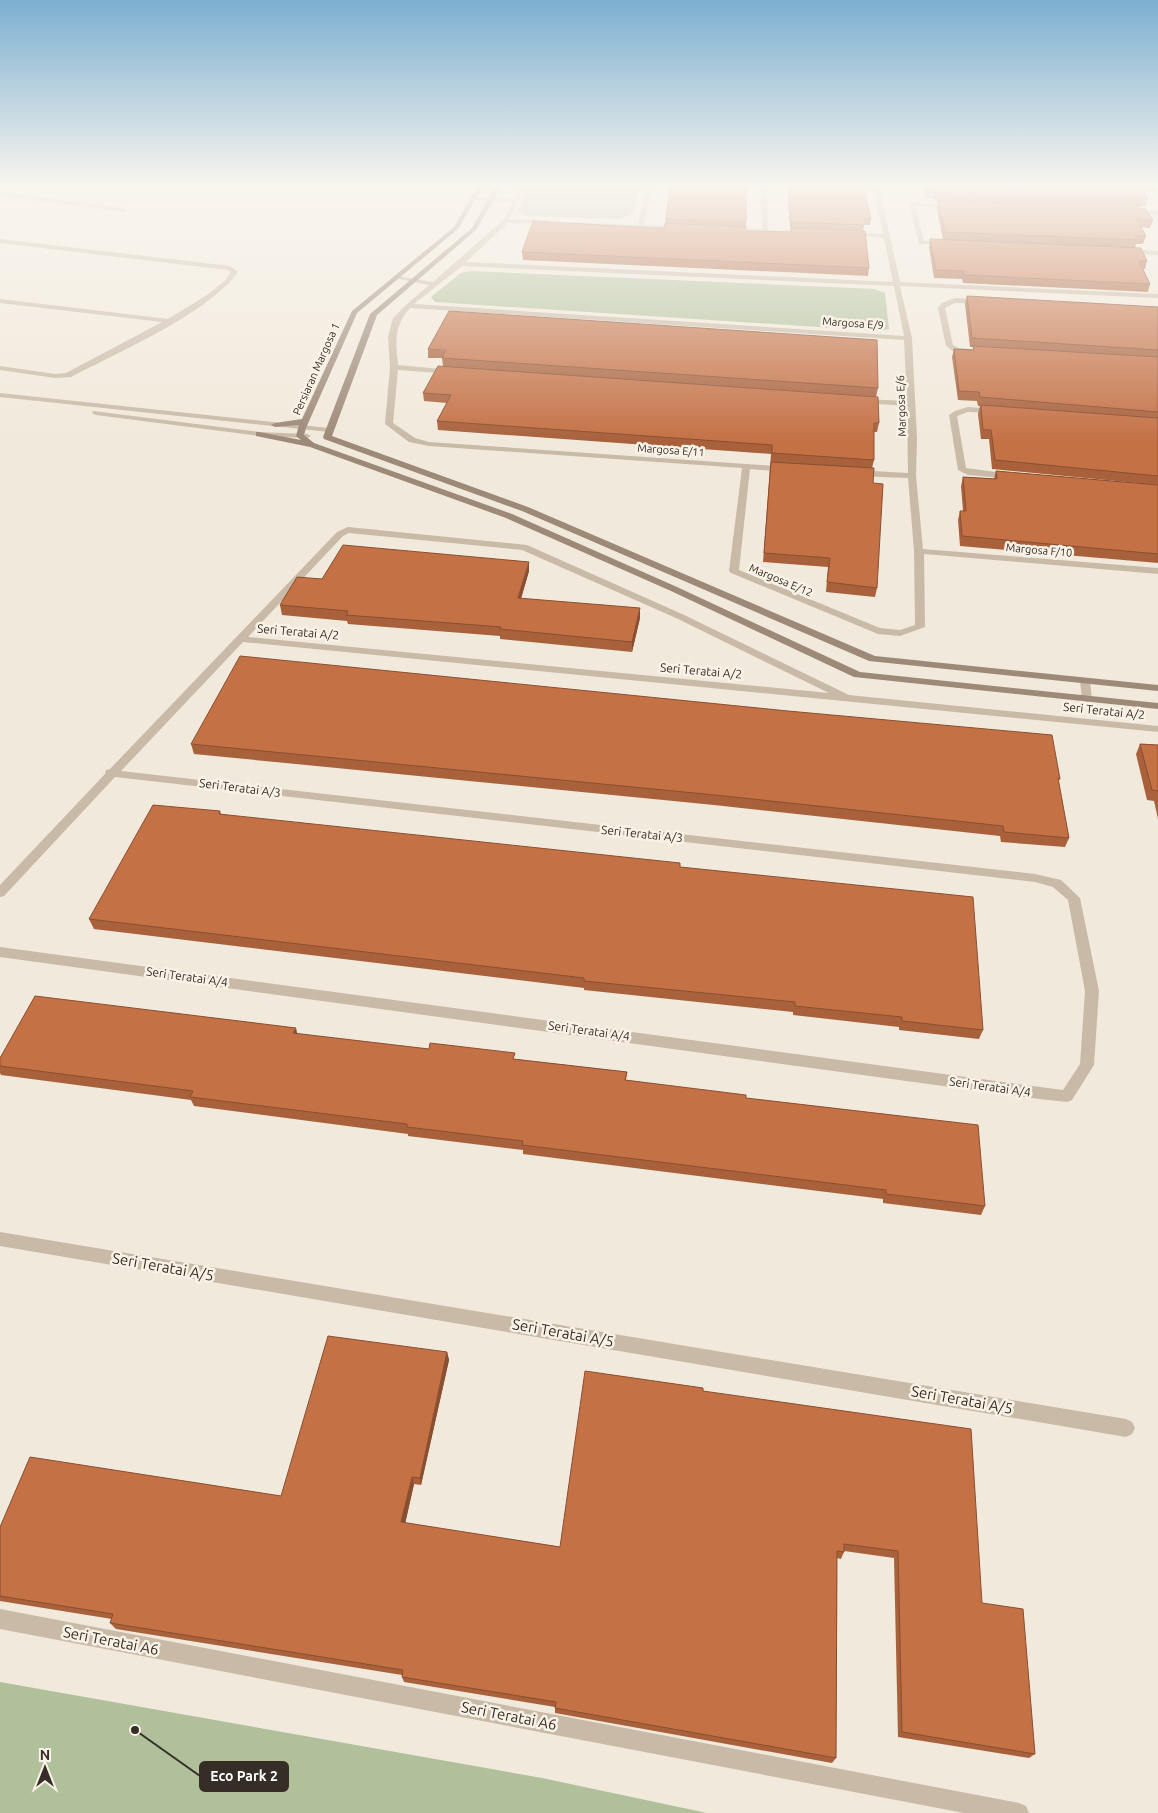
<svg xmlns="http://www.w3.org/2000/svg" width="1158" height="1813" font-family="Ubuntu,sans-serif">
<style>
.green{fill:#b0c09b}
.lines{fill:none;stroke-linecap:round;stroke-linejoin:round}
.street{fill:#c9baa7;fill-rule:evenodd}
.secondary{fill:#9d8978;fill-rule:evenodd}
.wall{fill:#a9613c}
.shaded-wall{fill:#894f31}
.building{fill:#c47146;stroke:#894f31}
.labels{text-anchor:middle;stroke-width:5;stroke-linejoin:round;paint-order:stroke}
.far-street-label{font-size:11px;fill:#362d27;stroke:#f9f3e7}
.street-label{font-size:12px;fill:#362d27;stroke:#f9f3e7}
.near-street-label{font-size:15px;fill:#362d27;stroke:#f9f3e7}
.leader{fill:none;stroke:#362d27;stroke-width:2}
.callout-dot{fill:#362d27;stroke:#f9f3e7;stroke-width:2}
.callout{fill:#362d27;stroke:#362d27;stroke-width:2}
.callout-label{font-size:14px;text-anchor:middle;font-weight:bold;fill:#fff}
</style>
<rect width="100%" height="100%" fill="#f1e9db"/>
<path class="green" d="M528,187H640L633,214L618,219L529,216L518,212Z
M470,271L875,289L885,293L889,329L879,331L435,302L431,297L461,273Z
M0,1682L542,1778L707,1813H0Z"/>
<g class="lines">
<path class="street" d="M519,187H525L510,219L549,221L551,224L508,223L466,262L893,282L884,238L846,234L849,232L883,234L873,187H879L900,282L1158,294V298L900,286L912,338L917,438L916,476L923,549L1158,568V574L924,554L925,627L900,636L878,634L731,573L729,571L742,468L429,446L409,442L385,424L390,367L388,337L393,318L406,305L429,285L394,278L397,276L433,282L503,220L512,202L475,200L473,197L514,198ZM462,266L894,286L904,336L414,304ZM410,308L904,340L907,401L863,399L859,401L863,403L907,406L908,473L856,470L852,473L856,476L908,478L914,551L915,625L900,630L880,628L739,570L750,469L787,472L791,469L790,467L429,442L415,438L393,423L398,370L452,374L456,372L452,370L398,365C396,342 393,327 410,308Z
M646,187H652L644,225L679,226L681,229L569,226L566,224L569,222L638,225Z
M761,187H767L768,230L807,231L809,234L727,231L729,228L762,229Z
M0,192L125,208L128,210L125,212L0,196Z
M909,203L955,205L953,208L915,206L924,241H947L949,244H919Z
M1133,210L1158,211V215L1131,213Z
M0,239L230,266L238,272C209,313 117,353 71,377L55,378L0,370V366L55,374L66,373L162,322L0,303V299L168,319L207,295L225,281L231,272L228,270L0,243Z
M1126,249L1158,251V255L1124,252Z
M955,298L983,299L986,301L983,303H955L945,308L953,345L959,348L972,349V353L954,352L946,346L938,308L942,303Z
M0,393L329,428L333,430L329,432L0,397Z
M968,407L996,409L1000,411L996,413L968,412L957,416L966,468L1011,474L1014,475V479L968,475L958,470L949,415L955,411Z
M93,411L259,432L307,434L311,436L307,438L259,436L96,415L92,413Z
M348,527L527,545L682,614L849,695L1158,726V732L243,642L121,771L1035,874L1061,880L1080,898L1099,991L1094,1065L1072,1100L1067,1102L1039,1099L0,957V947L1063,1090L1080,1064L1085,991L1068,900L1053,887L1035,882L115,777L4,896L0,897V885L105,774L106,770L110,769L337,532ZM349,533L522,550L676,618L829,693L248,637L343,536Z
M1085,678L1090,681L1092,699L1087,702L1082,699L1080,681Z
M0,1232L1126,1419L1132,1422L1135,1428L1132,1434L1126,1437L0,1246Z
M0,1609L1019,1803L1026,1806L1029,1813H964L0,1629Z"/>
<path class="secondary" d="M477,187H483L458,229L357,313L306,428L304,435L314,443L512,514L677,587L860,672L1158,703V709L854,677L671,591L506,518L310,447L256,436V432H259L301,440L296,436L299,425L275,427L271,425L275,423L302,419L352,311L454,227Z
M495,187H501L476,230L377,315L332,436L528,507L875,656L1158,685V691L869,661L522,511L324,439L323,437L370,314L472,228Z"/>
</g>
<path class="wall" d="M787,187H864L871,219L870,225H864L863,231L790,228Z
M924,187H1157L1156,191L1143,190L1148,199L1146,206H1140V208L935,201L934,198H926Z
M938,201L1153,220L1150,228L1141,227L1146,236L1143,244H1136L1135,248L1147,261L1145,269H1143L1150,284L1148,292L963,283L962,279L934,278L929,247L930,239L943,240L937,209Z
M666,219L746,222V231L791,232V228L869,268L868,276L523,260L522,252L653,228H664L665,223Z
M967,296L1158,307V485L992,469L989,439H981L978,414L980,406H978L977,401L958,400L952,357L954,349L973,350V347H970L965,304Z
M428,349L878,388L876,397L879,423L877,432H874V460L872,468L873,483L877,588L875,597L826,592L828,567L763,562L771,454L438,430L437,421L447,403L424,401L423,393L443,366L442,358H428Z
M996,471L1158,485V563L960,546L958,520L960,511H963L961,486L963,477L994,479Z
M529,571L521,599L640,618L632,652L500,639V636L348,624L347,621L282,615L280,605L322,579Z
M191,744L1060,779L1058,782L1069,838L1065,847L1001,842L1000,836L714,805L194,754Z
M1140,744L1158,745V819L1154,801L1147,800L1136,754Z
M220,811L221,814L983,1030L979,1039L899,1030V1027L793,1015V1012L584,990V988L94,929L89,919Z
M297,1034L627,1072L626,1080L746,1098L985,1206L981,1215L883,1203V1199L523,1154V1150L408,1136V1134L194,1106L191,1100L1,1075L0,1073V1066Z
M447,1352L449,1360L421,1485L414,1484L405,1523L560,1547L703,1391L982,1603L1035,1754L1029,1758L898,1737L894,1558L844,1551V1552L841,1559L837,1558L836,1758L832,1763L555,1713V1707L404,1682L402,1677V1675L116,1629L110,1623L112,1619L0,1601V1527L281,1496Z"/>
<path class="shaded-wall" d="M529,562V571L518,608V598Z
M640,608V618L632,652V642Z
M296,1028L298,1037L293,1033Z
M447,1352L449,1360L421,1485L420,1478Z
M412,1477L414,1484L404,1529L401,1522Z"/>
<path class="building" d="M670,187H746V222L666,219Z
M788,187H864L871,219H864V225L791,222Z
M927,187H1141L1148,199H1141L1142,201L936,194V191H928Z
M938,201L1146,209L1153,220L1137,219L1146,236H1135L1137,240L945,232Z
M533,221L653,228H664L665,223L746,227V231L791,232V228L865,231L869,268L522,252Z
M930,239L1141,248L1147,261H1139L1150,284L964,275V271L936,270Z
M967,296L1158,307V350L972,338Z
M449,311L877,340L878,388L442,358L446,350L428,349Z
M973,346L1158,357V412L980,397L979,392L959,391L954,349L974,350Z
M438,366L878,397L879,423H874V460L772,453V445L437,421L451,395L423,393Z
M981,405L1158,418V476L995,460L991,430H983Z
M771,462L874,468L873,483L883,484L877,588L827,582L830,558L764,553Z
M996,471L1158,485V554L962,536L960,511H966L963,477L997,479Z
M343,545L529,562L518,598L640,608L632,642L500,629L501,627L346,615L348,611L280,605L297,577L322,579Z
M240,656L788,711L1052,735L1060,779L1058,778L1069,838L1004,832L1003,826L715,795L191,744Z
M1140,744L1158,745V791L1152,790Z
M153,805L220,811L219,814L680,863V867L973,897L983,1030L902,1021V1017L795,1006V1002L584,981V978L89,919Z
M35,996L296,1028L293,1033L429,1049L430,1043L515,1053L513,1059L627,1072L625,1080L746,1095V1098L978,1125L985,1206L886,1194V1190L522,1145L523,1141L407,1127V1124L190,1097L193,1091L0,1066V1058Z
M328,1336L447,1352L420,1478L412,1477L401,1522L560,1547L585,1371L703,1388V1391L971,1429L982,1603L1023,1609L1035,1754L902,1732L898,1551L844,1544V1552L837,1551L836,1758L555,1708L556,1702L402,1677L403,1670L110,1623L113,1614L0,1596V1527L30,1457L281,1496Z"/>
<linearGradient id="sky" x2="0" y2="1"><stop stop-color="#7cafd1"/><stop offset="0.42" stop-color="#f9f5ef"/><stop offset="1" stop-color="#f9f5ef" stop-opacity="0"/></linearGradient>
<rect width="1158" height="441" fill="url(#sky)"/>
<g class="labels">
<g class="far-street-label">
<text transform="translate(853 323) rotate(4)" y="4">Margosa E/9</text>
<text transform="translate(316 369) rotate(-66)" y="4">Persiaran Margosa 1</text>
<text transform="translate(901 406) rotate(-92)" y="4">Margosa E/6</text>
<text transform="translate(671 450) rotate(4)" y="4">Margosa E/11</text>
<text transform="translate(1039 550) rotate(5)" y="4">Margosa F/10</text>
<text transform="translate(781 580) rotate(23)" y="4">Margosa E/12</text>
</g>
<g class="street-label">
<text transform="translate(298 632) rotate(5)" y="4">Seri Teratai A/2</text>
<text transform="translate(701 671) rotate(5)" y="4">Seri Teratai A/2</text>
<text transform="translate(1104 711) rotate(6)" y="4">Seri Teratai A/2</text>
<text transform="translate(240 788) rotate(7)" y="4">Seri Teratai A/3</text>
<text transform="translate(642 834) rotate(6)" y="4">Seri Teratai A/3</text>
<text transform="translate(187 977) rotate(8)" y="4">Seri Teratai A/4</text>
<text transform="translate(589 1031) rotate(8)" y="4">Seri Teratai A/4</text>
<text transform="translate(990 1087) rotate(8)" y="4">Seri Teratai A/4</text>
</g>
<g class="near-street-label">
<text transform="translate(163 1267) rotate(10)" y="5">Seri Teratai A/5</text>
<text transform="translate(563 1333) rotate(10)" y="5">Seri Teratai A/5</text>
<text transform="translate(962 1400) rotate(10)" y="5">Seri Teratai A/5</text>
<text transform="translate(111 1641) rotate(11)" y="5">Seri Teratai A6</text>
<text transform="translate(509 1716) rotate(11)" y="5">Seri Teratai A6</text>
</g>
</g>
<path class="leader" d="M135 1730L200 1776"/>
<circle class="callout-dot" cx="135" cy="1730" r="5"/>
<rect class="callout" x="200" y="1762" width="88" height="29" rx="5"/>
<g class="callout-label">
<text x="244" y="1781">Eco Park 2</text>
</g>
<g transform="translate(45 1768)" stroke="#f9f3e7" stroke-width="4" paint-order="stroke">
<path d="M0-4L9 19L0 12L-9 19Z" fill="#362d27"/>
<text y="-8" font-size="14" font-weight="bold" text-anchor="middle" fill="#362d27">N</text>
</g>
</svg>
